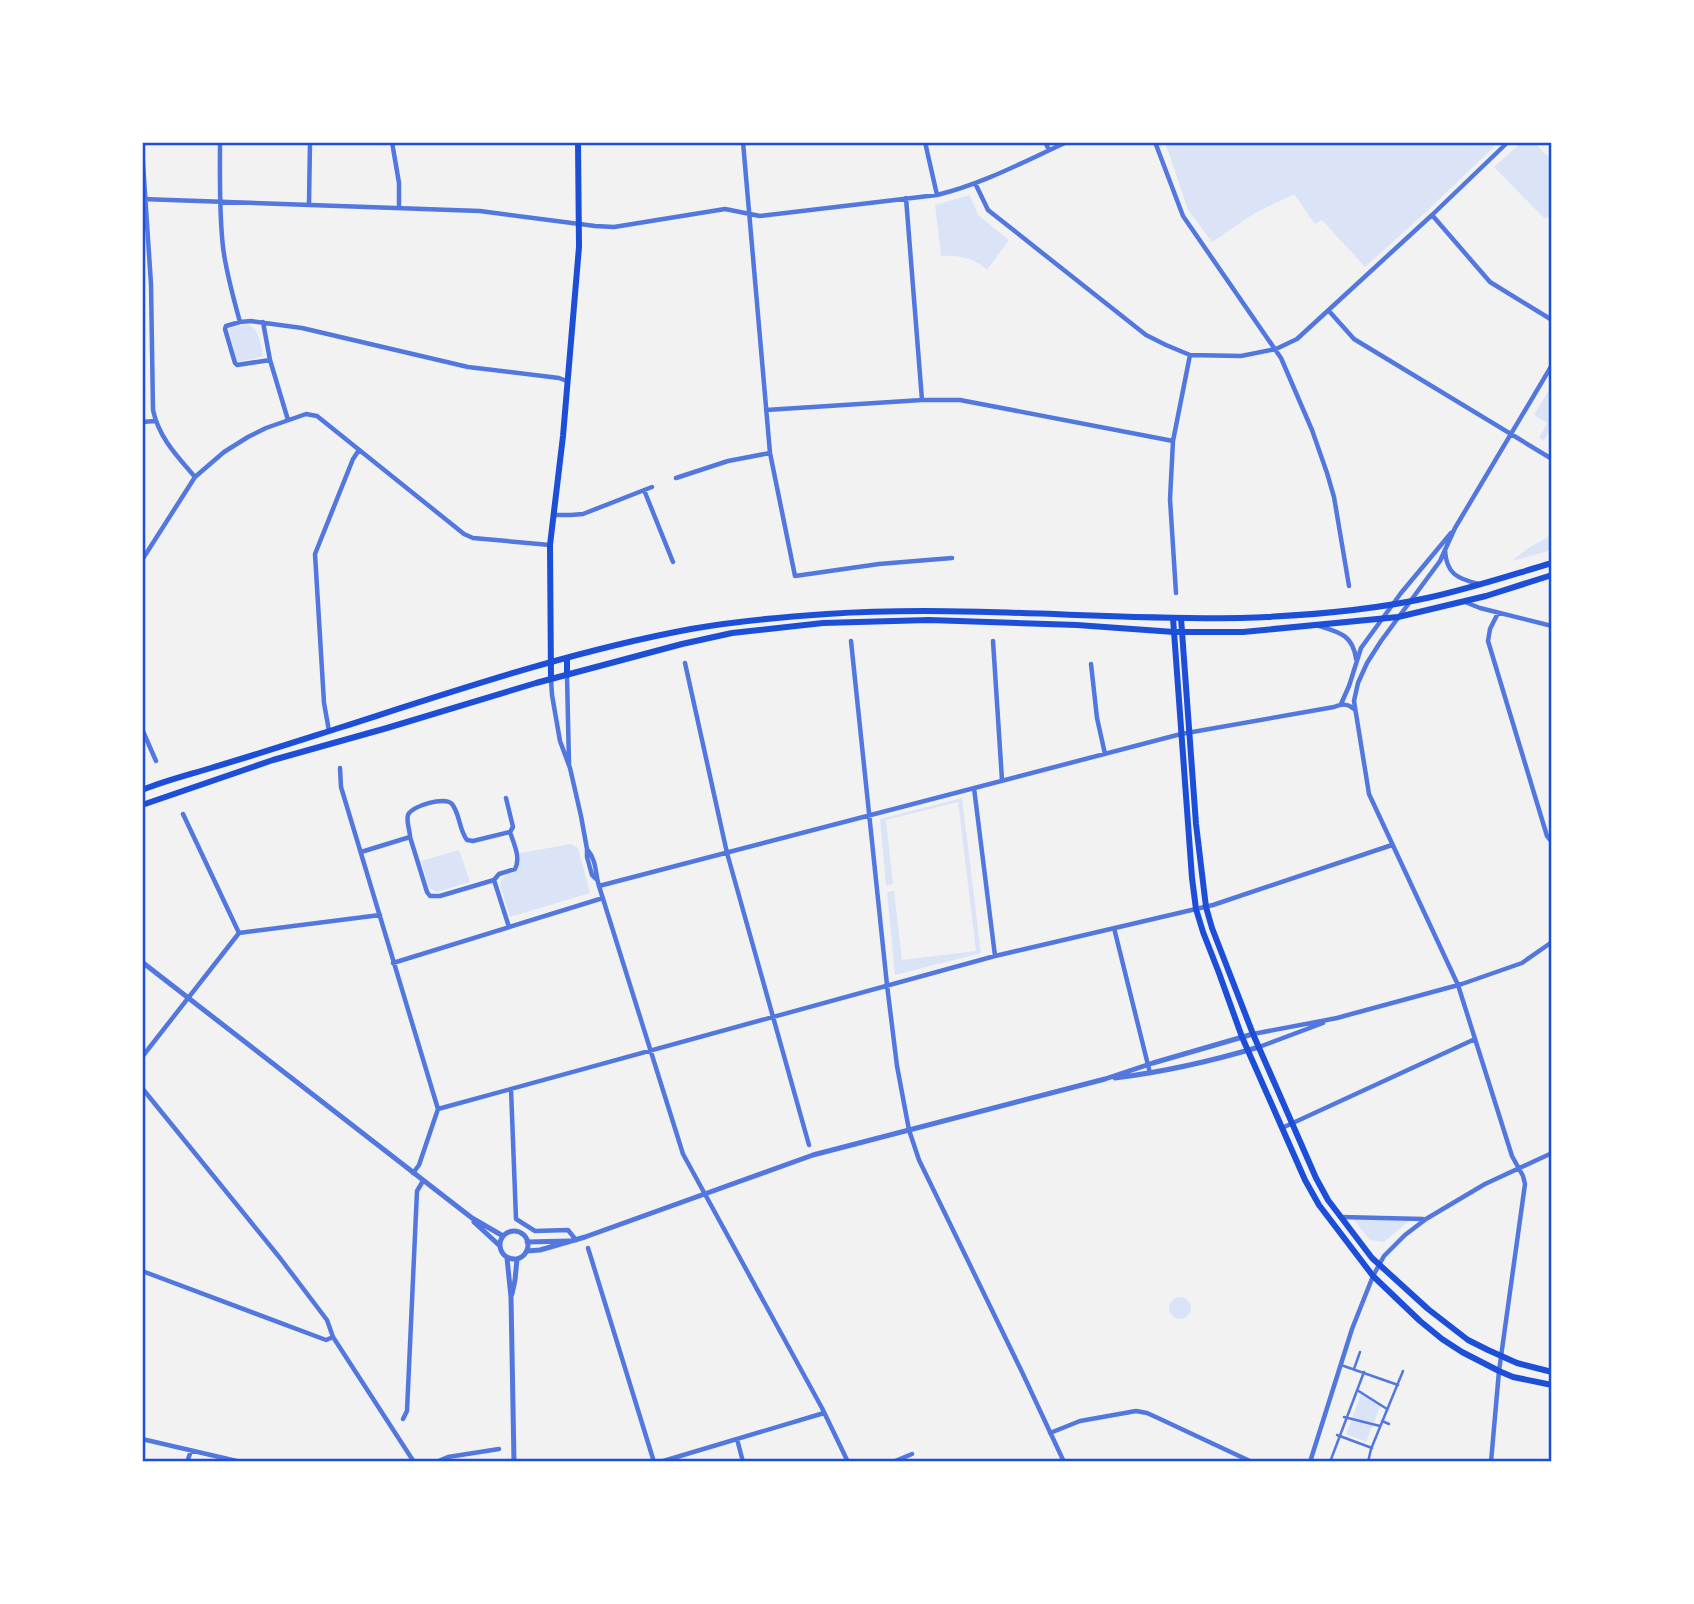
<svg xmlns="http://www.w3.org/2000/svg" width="1694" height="1604" font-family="'Alegreya Sans',sans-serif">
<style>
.green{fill:#dbe4f7}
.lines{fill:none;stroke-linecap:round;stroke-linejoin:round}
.pedestrian{stroke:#5277de;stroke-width:2.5}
.minor{stroke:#5277de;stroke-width:4.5}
.tertiary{stroke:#5277de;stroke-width:5}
.secondary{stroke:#1d4ed8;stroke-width:6}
.primary{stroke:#1d4ed8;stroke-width:6}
.neatline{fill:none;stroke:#1d4ed8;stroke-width:2.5}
</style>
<rect width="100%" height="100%" fill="#f2f2f2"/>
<path class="green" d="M1165,142H1499L1427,211L1365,267L1322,220L1315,224L1294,194L1255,213L1212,242L1188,210Z
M1522,142H1534L1552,161V220L1546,217L1545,219L1494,167Z
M970,195L978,215L1009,240L987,270C973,258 960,255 941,256L935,205Z
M246,324C259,327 261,344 263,356L261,357L237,362L229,330L230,328Z
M1552,385V426L1544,441L1539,438L1547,423L1534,415Z
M1552,535V550L1512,561L1528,548Z
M962,798L981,953L895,975L887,892L894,891L902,960L976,951L958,802L886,820L893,884L886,885L880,819Z
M571,844L578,848L590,893L510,917L500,885C501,875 510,874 518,870L520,853Z
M459,850L470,882L437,892L429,888L421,861Z
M1353,1219L1410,1220L1384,1242L1370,1240Z
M1169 1308a11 11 0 1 1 22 0a11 11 0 1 1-22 0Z
M1361,1394L1380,1406L1374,1423L1352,1418Z
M1351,1421L1373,1424L1366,1442L1346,1434Z"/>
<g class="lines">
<path class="pedestrian" d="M1341,1365L1398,1385
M1354,1369L1360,1352
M1357,1390L1387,1409
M1344,1417L1380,1426
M1382,1421L1389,1424
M1337,1435L1372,1448
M1330,1462L1364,1372
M1368,1462L1371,1449L1403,1371"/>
<path class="minor" d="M220,142C220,177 219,212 223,247C226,272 233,297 240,322
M392,142L399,183V207
M743,142L770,453L795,576L879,564L952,558
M925,142L937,195
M1045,142L1049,150
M1155,142L1183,216L1281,358L1312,430L1327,473L1334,497L1349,586
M142,148L151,284L153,410C159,438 177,456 195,477
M975,183L988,210L1146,335L1166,345L1190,355L1241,356L1276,349L1297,339L1432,215L1508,142
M906,198L922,400
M142,199L480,211L595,226L614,227L725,209L760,216L937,195C983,184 1025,161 1067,142
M309,204L310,142
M1432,215L1490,282L1552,320
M1329,311L1354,339L1552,459
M263,322L270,360L288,420
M270,360L237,365L235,363L225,329L226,326L240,322L251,321L302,328L468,367L559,378L567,381
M766,410L922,400H960L1173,441
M142,422L155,421
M676,478L728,461L770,453
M644,490L673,562
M553,515H571L583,514L652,487
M1445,550C1446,574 1458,579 1479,584
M142,560L195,477L224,452L248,437L266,428L306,414L317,416L464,534L473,538L550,545
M1176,593L1170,499L1173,441L1190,355
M1465,602L1480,608L1552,626
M1498,613L1490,629L1488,641L1547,836L1552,842
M1319,626C1339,632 1353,635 1356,659
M851,641L887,985L897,1066L909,1130L919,1160L1022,1372L1064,1462
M993,641L1002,780
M685,663L727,853L809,1145
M1091,664L1097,718L1105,754
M567,675L569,764
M551,679L552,695L560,741L570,768L581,816L587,849V857L592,875L597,880
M1341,704L1349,686L1361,648L1401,593L1451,533
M142,729L156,761
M329,731L324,703L315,554L353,459L359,450
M340,768L341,787L438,1109L419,1165L413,1173
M974,788L995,956
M183,814L239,933
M410,837C410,830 406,822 408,815C411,806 445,796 452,804C460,814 459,830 467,840L473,841L510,832
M587,849C597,861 595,873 599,886L683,1154L822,1408L848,1462
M361,852L410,837L427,892L430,896H440L494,880L499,874L515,869C521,858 514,844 510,832L513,827L506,798
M494,880L509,927
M599,886L1181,734L1334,707C1342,704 1347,703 1354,709
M1114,928L1150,1073
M393,963L603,898
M1253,1034L1337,1018L1462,984L1522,963L1552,942
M1259,1047L1323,1023
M142,1057L239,933L380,915
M142,1088L280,1258L327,1320L333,1337L414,1462
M511,1089L516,1219L535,1231L568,1230L576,1240
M438,1109L995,956L1213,905L1392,845
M1282,1128L1475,1039
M1341,1217L1423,1219
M588,1248L654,1462
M142,1271L326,1340L333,1337
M403,1419L407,1411L417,1191L423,1181
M1050,1433L1080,1421L1136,1411L1147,1413L1158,1418L1252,1462
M142,1439L241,1462
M737,1439L743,1462
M187,1462L191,1451
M436,1462L448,1457L499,1449
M660,1462L824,1413
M893,1462L912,1454
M1310,1462L1352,1329L1373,1276L1384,1256L1405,1235L1426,1219L1485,1184L1552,1153
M1491,1462L1499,1371L1525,1184L1523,1176L1512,1156L1458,985L1369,794L1354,701L1358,683L1367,663L1381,641L1440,561L1455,528L1552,365"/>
<path class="tertiary" d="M142,962L472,1218L503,1236
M1115,1078C1163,1072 1212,1061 1259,1047
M474,1222L500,1246
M500 1245a14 14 0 1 1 28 0a14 14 0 1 1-28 0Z
M527,1242L569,1241
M527,1251L540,1250L585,1237L813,1155L1105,1079L1153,1063L1253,1034
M507,1258L511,1297L514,1462
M512,1294L515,1280L517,1259"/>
<path class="secondary" d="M1173,618L1192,878L1196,909L1203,932L1219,973L1242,1037L1305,1180L1319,1205L1373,1276L1420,1321L1442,1339L1462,1352L1499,1371L1513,1377L1552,1385
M1181,618L1196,824L1206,907L1212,928L1253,1034L1316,1178L1328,1200L1372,1258L1428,1309L1468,1340L1488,1350L1517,1363L1552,1372
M567,658V675
M551,679L550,545L563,436L579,247L578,142"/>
<path class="primary" d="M142,790C164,781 188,775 211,768C255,755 298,741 342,727C457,690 572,651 691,629C735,621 782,617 827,614C965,605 1102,620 1240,618C1301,616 1367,611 1427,598C1469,589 1511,575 1552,563
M142,805L273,760L387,728L536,683L682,644L732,633L823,623L929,620L1077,625L1174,632H1243L1398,617L1486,596L1552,575"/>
</g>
<rect width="1694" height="1604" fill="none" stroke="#ffffff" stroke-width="287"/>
<rect x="144" y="144" width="1406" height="1316" class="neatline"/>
</svg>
